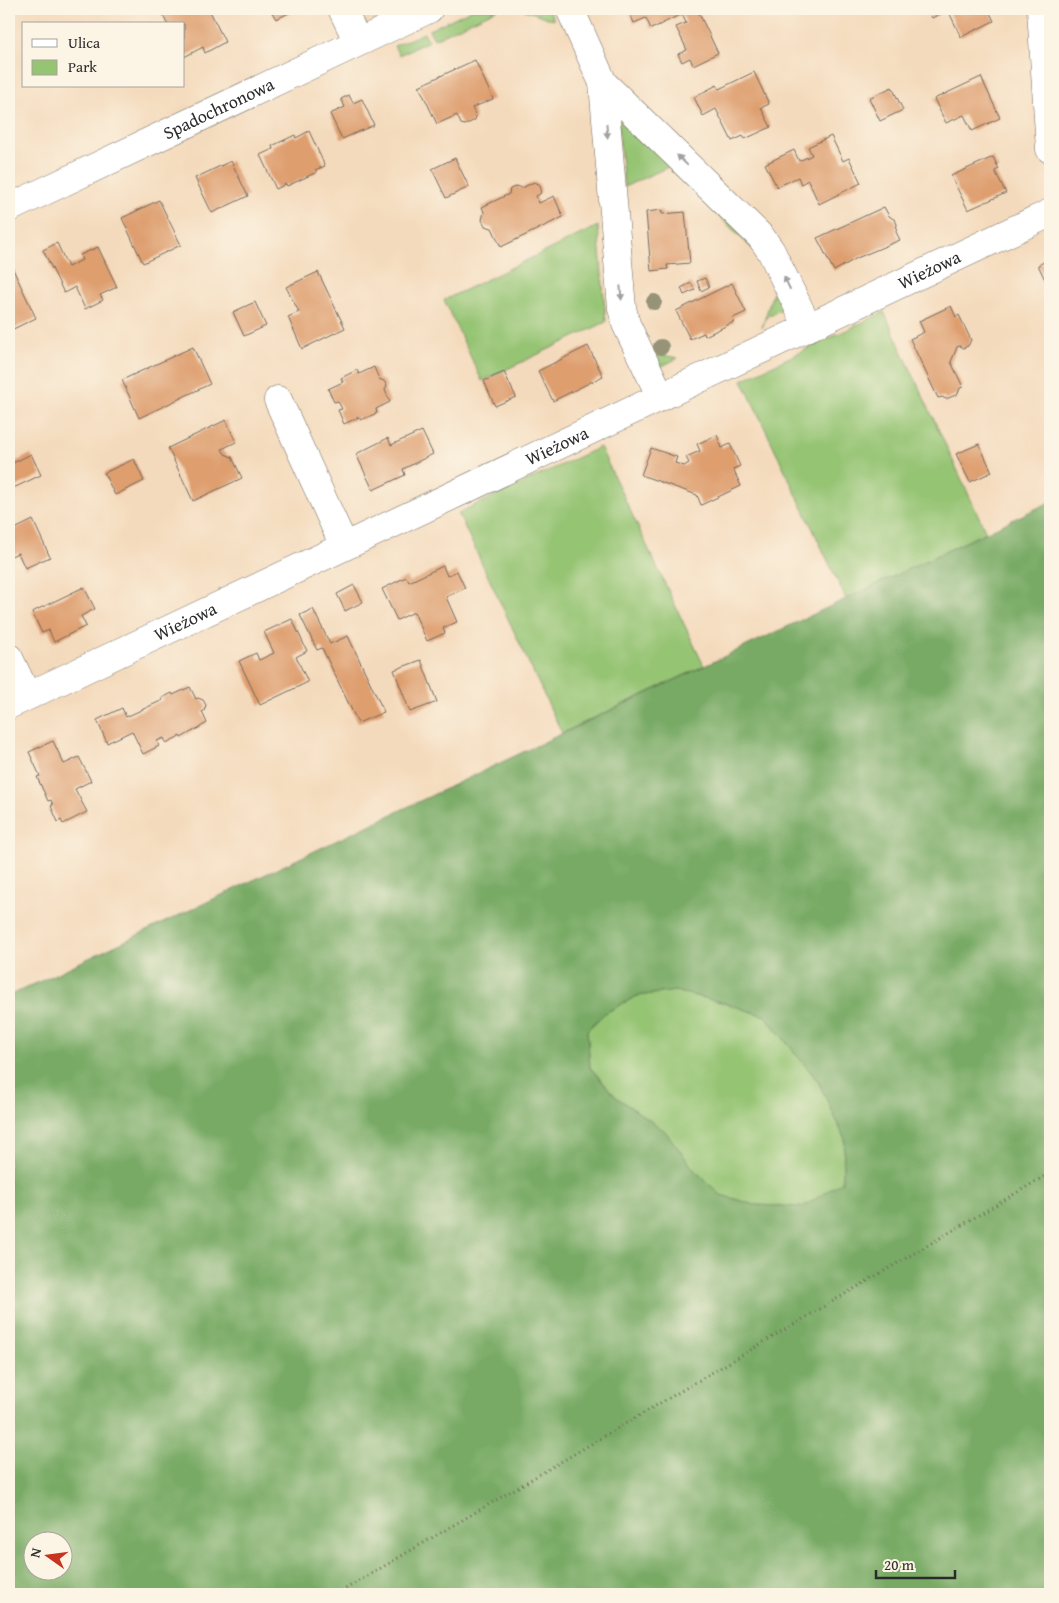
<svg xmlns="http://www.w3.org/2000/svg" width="1059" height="1603" font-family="'Gentium Book Plus',serif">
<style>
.green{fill:#95c473;stroke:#60784f}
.forest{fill:#78aa65;stroke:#526a48;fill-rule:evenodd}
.building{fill:#de9e6e}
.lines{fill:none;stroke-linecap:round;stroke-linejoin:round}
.street-casing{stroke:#71685e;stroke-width:29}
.path{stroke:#71685e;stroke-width:3;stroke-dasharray:1 4;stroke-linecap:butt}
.street{stroke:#fff;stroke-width:28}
.tree{fill:#979378}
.oneway{fill:#a0a0a0}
.labels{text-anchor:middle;stroke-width:5;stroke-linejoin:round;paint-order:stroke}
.street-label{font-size:18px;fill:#2b2b2b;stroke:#fcf5e5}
</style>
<rect width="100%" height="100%" fill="#fcf5e5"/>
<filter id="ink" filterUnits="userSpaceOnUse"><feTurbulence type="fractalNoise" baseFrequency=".02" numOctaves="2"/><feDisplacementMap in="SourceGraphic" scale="10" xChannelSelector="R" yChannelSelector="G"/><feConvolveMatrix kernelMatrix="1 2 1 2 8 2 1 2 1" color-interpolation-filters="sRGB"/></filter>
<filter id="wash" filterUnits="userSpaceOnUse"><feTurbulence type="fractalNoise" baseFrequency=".0096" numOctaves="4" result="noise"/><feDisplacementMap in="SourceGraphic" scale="20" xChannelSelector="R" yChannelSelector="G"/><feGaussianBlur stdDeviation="1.12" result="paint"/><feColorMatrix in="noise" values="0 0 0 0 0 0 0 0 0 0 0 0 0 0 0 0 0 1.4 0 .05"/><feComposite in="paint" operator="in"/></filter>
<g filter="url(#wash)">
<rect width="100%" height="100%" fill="#f4dabc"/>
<path class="green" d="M473,9H498L434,39L429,30Z
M522,9H549L554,20Z
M424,33L429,41L399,55L394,46Z
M621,121H628L756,247L785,308L767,316L762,328L774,289L756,252L668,167L624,187L618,122Z
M598,226L606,322L482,381L444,300Z
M884,312L986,532L846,599L742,380Z
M653,353L678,358L660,367Z
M600,447L704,666L562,733L458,513Z
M675,991L721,1002L765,1016L818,1081L845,1139L842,1182L803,1207L755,1205L721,1195L695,1171L665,1131L616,1097L590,1067L587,1030L605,1013L637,996Z"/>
<path class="forest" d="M1050,502V1594H9V996ZM675,991L721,1002L765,1016L818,1081L845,1139L842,1182L803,1207L755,1205L721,1195L695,1171L665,1131L616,1097L590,1068L587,1030L605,1013L637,996ZM32,1540H62V1570H32Z"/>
<g id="blocks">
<path class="building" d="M177,9H195L197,12L204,9H209L225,42L205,53L203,47L184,57V24H167L163,15Z
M270,9H298L276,19Z
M628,9H702L698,11L718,53L693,65L690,58L682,62L678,54L687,50L676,27L686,23L682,14L651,29L646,18L634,23Z
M927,9H988L994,21L961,37L948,10L932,18Z
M475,60L493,99L472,108L476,116L475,120L465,125L461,124L457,115L437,124L419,86Z
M754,72L769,104L761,108L771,127L745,139L743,136L732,141L716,109L703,116L694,97L717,85L719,89Z
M981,77L1000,118L972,131L964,115L946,123L934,99Z
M892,87L903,110L880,121L869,98Z
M349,95L353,103L362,99L374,125L342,139L330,114L345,107L341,99Z
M309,131L325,166L315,170L317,172L287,186L286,184L276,189L260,155L273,149L272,146L295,135L296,138Z
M831,136L843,161L849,158L861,183L819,204L808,180L801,184L798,177L777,187L765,164L794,150L799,161L812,155L808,147Z
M993,157L999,169L995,171L1006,193L968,210L951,176Z
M455,158L469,187L446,198L432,169Z
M231,161L248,196L212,213L195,178Z
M534,182L539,184L541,189L540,194L536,196L539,203L554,196L563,217L501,247L492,228L485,226L482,220L484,212L482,207L509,194L510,189L517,186L522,188Z
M159,200L181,245L143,263L122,218Z
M884,207L889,216L895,220L897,224L896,232L900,240L857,258L834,271L817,238Z
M662,210V214L685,212L690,263L667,265L668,269L651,271L646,212Z
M57,243L68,267L82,260L80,255L98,247L117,287L100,295L103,300L85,309L75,287L64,293L43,250Z
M1050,259V290L1038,265Z
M11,265L36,318L9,331V266Z
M318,272L345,328L302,349L288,317L299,312L286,287Z
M705,278L709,287L701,291L697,281Z
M691,283L695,290L684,295L681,288Z
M732,283L746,312L733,318L734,322L705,336L704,333L690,339L676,311Z
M255,302L266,326L244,336L233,312Z
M951,306L956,317L959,315L971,340L968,346L963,348L960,346L957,347L951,362L963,387L960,388L958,394L946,399L942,397L938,398L910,339L924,332L919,321Z
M588,346L603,376L553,401L538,371Z
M193,347L210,384L139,418L122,380Z
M374,367L379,379L384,381L387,386L385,390L390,402L376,409L377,413L361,420L359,417L344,424L338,410L342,409L338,401L334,402L328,389L343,382L341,378L357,370L359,374Z
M504,372L516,397L495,406L484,381Z
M226,420L236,442L222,449L225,454L232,457L242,478L193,501L168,448Z
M422,431L433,454L403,469L405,475L373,490L356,454L388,438L391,445Z
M717,435L722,448L730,444L740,466L733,469L741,486L701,505L697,495L641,475L651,448L677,457L675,463L684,466L689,463L686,457L700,451L697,444Z
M979,444L992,472L970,482L956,454Z
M31,454L41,475L9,490V465Z
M134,459L144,481L115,495L104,473Z
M33,520L50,557L25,568L18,553L9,557V532Z
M443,566L447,576L457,571L465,588L446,597L457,622L443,628L445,633L427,641L414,612L397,620L382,589L406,577L409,582Z
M354,585L363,602L345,611L337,594Z
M84,587L95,609L81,616L86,626L54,642L49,630L42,633L32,612Z
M313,609L330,644L348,636L384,712L358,723L322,648L317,650L300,615Z
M292,619L307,651L296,657L308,682L260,705L239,661L256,653L259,660L274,653L264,632Z
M421,660L437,702L410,712L394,670Z
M190,687L196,699L198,698L203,700L206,705L204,711L202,712L207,723L181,738L180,736L166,743L164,738L157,741L159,746L143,754L132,731L107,743L97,720L122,708L126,717L163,700L162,698L172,693L173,695Z
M53,741L64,764L79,757L91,781L75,789L87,812L63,824L61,820L58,822L51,806L53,805L51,800L48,801L37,777L40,776L29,752Z"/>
</g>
</g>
<g filter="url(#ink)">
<use href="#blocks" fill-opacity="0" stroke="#71685e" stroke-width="1"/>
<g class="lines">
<g class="street-casing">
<g id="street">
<path d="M342,9L358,42"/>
<path d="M570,9L603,83L622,308L626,324L661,397"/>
<path d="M1041,9L1050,149"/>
<path d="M603,83L761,237L771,251L808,327"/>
<path id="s1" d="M9,208L429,9"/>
<path d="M278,400L344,546"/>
<path d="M9,658L27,696"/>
<path id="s2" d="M9,705L1050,213"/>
</g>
</g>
<path class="path" d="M337,1594L1050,1173"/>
<use href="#street" class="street"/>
</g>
<g class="tree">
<circle cx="654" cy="302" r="8"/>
<circle cx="661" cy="347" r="8"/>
</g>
<defs><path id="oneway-solid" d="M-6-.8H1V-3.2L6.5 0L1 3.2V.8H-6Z" transform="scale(1.25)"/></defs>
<g class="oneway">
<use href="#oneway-solid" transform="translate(607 131) rotate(85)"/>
<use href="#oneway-solid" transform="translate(682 160) rotate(-136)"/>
<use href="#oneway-solid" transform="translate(787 283) rotate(-116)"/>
<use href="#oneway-solid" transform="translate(621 293) rotate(85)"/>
</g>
</g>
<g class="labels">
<g class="street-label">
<text dy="6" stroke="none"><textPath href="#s1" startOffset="232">Spadochronowa</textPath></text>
<text dy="6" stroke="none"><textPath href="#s2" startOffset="1018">Wieżowa</textPath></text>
<text dy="6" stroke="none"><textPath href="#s2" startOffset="606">Wieżowa</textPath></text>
<text dy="6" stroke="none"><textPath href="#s2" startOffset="195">Wieżowa</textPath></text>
</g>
</g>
<rect width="1059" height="1603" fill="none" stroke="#fcf5e5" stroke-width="30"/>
<rect x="22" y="22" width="162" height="65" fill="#fcf5e5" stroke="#a8a49b"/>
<rect x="32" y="39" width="25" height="8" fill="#ffffff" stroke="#a8a49b"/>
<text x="68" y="48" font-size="15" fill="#2b2b2b">Ulica</text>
<rect x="32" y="60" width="25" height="15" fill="#95c473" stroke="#a8a49b"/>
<text x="68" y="72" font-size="15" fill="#2b2b2b">Park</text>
<g transform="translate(48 1556) rotate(284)"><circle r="24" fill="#fcf5e5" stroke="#a8a49b"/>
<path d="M0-4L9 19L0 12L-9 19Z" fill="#c8321e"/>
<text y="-8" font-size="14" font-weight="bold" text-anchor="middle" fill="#2b2b2b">N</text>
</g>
<path d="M876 1570v8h79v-8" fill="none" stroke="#2b2b2b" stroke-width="2.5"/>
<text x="884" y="1570" font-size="15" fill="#2b2b2b" stroke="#fcf5e5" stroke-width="4" paint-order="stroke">20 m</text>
</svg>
